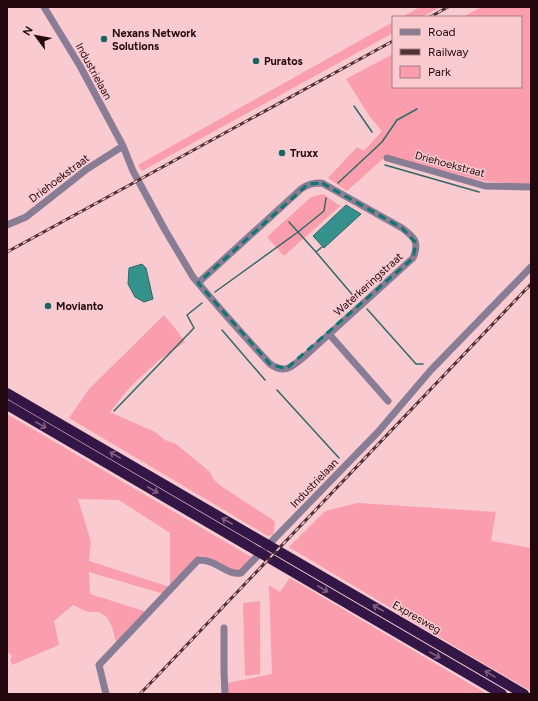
<svg xmlns="http://www.w3.org/2000/svg" width="538" height="701" font-family="Figtree,sans-serif">
<style>
.green{fill:#fa9dac;fill-rule:evenodd}
.water{fill:#34918b;stroke:#2f6866}
.lines{fill:none;stroke-linecap:round;stroke-linejoin:round}
.stream{stroke:#2f6866;stroke-width:1.5}
.minor{stroke:#897c95;stroke-width:7}
.highway{stroke:#331646;stroke-width:10}
.rail-casing{stroke:#4f3137;stroke-width:3}
.rail{stroke:#facad1;stroke-width:1.5;stroke-dasharray:4.5;stroke-linecap:butt}
.oneway{stroke:#835e7e}
.marked{fill:none;stroke:#0f766e;stroke-width:3;stroke-dasharray:8 5;stroke-linejoin:round}
.poi-dot{fill:#176560;stroke:#facad1;stroke-width:1.5}
.labels{text-anchor:middle;stroke-width:3;stroke-linejoin:round;paint-order:stroke}
.poi-label{font-size:11px;font-weight:bold;fill:#23090f;stroke:#facad1;text-anchor:start}
.street-label{font-size:11px;fill:#23090f;stroke:#facad1}
</style>
<rect width="100%" height="100%" fill="#facad1"/>
<path class="green" d="M420,7H440L422,17H402Z
M482,7H531V185L484,181L386,156L347,191L328,178L357,147L364,151L382,131L370,117L346,79L393,54V87H521V17H463Z
M393,22V33L142,171L138,165Z
M323,194L340,206L284,256L267,237L311,197Z
M164,315L178,332L185,342L158,361L130,387L110,412L155,432L165,440L176,444L210,472L214,480L221,486L273,520L275,523L273,535L268,536L69,418L89,389Z
M7,414L253,558C250,561 248,565 245,568C231,580 215,556 200,556L164,594L89,572L90,594L147,612L116,642L112,627L107,617L99,612H88L73,605L54,621L59,645L12,665L10,658L12,657L11,654H9L7,648ZM78,499L119,500L170,533V587L89,561L91,542Z
M358,503L496,512L491,541L531,548V691L486,665L289,547L325,511Z
M290,578L487,694H228L227,683L272,674L269,585L280,592Z
M260,601V674L245,676L243,603Z"/>
<path class="water" d="M346,205L361,214L324,248L313,236Z
M142,264L146,268L153,299L144,302L135,297L128,284L129,268Z"/>
<g class="lines">
<path class="stream" d="M354,106L372,132
M385,165L479,192
M338,183L382,142L397,120L417,109
M289,222L316,252
M322,247L316,252L356,299
M215,292L298,232L324,211L326,198
M367,309L416,364H423
M222,330L265,380
M277,390L339,458
M114,411L194,328L187,315L202,303"/>
<path class="minor" d="M44,7L80,66L123,146L133,171L165,230L193,277C218,307 244,336 270,364C286,375 292,366 305,356L413,258C420,242 414,237 402,228L322,183C313,183 308,184 301,189L198,283
M387,158L485,186L531,187
M7,225L26,217L87,169L123,146
M329,334L388,401
M224,628V671L225,694
M106,694L99,665L198,560C216,559 227,576 241,573L378,432L431,370L531,267"/>
<path class="highway" d="M7,393L524,694
M7,405L502,694"/>
<g class="rail-casing">
<path id="rail" d="M430,17L448,7
M7,252L393,41
M140,694L531,284"/>
</g>
<use href="#rail" class="rail"/>
</g>
<defs><path id="oneway-shaft" d="M-6 0H5M1.5-3L5.5 0L1.5 3" fill="none" stroke-width="1.6" stroke-linecap="round" stroke-linejoin="round"/></defs>
<g class="oneway">
<use href="#oneway-shaft" transform="translate(41 425) rotate(30)"/>
<use href="#oneway-shaft" transform="translate(115 455) rotate(-150)"/>
<use href="#oneway-shaft" transform="translate(153 490) rotate(30)"/>
<use href="#oneway-shaft" transform="translate(227 521) rotate(-150)"/>
<use href="#oneway-shaft" transform="translate(323 589) rotate(30)"/>
<use href="#oneway-shaft" transform="translate(378 608) rotate(-150)"/>
<use href="#oneway-shaft" transform="translate(435 655) rotate(30)"/>
<use href="#oneway-shaft" transform="translate(490 674) rotate(-149)"/>
</g>
<path class="marked" d="M322,183L402,228L416,243L413,258L286,369L270,364L198,283L308,184Z"/>
<g class="poi-dot">
<circle cx="104" cy="39" r="4"/>
<circle cx="256" cy="61" r="4"/>
<circle cx="282" cy="153" r="4"/>
<circle cx="48" cy="306" r="4"/>
</g>
<g class="labels">
<g class="poi-label">
<text x="112" y="37">Nexans Network<tspan x="112" dy="13">Solutions</tspan></text>
<text x="264" y="65">Puratos</text>
<text x="290" y="157">Truxx</text>
<text x="56" y="310">Movianto</text>
</g>
<g class="street-label">
<text transform="translate(94 71) rotate(61)" y="4">Industrielaan</text>
<text transform="translate(450 164) rotate(15)" y="4">Driehoekstraat</text>
<text transform="translate(59 178) rotate(-37)" y="4">Driehoekstraat</text>
<text transform="translate(368 284) rotate(-42)" y="4">Waterkeringstraat</text>
<text transform="translate(314 483) rotate(-46)" y="4">Industrielaan</text>
<text transform="translate(417 617) rotate(30)" y="4">Expresweg</text>
</g>
</g>
<rect width="538" height="701" fill="none" stroke="#23090f" stroke-width="16"/>
<rect x="392" y="16" width="130" height="72" fill="#facad1" stroke="#a47d83"/>
<rect x="400" y="29" width="20" height="6" fill="#897c95" stroke="#a47d83"/>
<text x="428" y="36" font-size="12" fill="#23090f">Road</text>
<rect x="400" y="49" width="20" height="6" fill="#4f3137" stroke="#a47d83"/>
<text x="428" y="56" font-size="12" fill="#23090f">Railway</text>
<rect x="400" y="66" width="20" height="12" fill="#fa9dac" stroke="#a47d83"/>
<text x="428" y="76" font-size="12" fill="#23090f">Park</text>
<g transform="translate(36 36) rotate(302)" stroke="#facad1" stroke-width="3" paint-order="stroke">
<path d="M0-3L7 15L0 10L-7 15Z" fill="#23090f"/>
<text y="-6" font-size="11" font-weight="bold" text-anchor="middle" fill="#23090f">N</text>
</g>
</svg>
